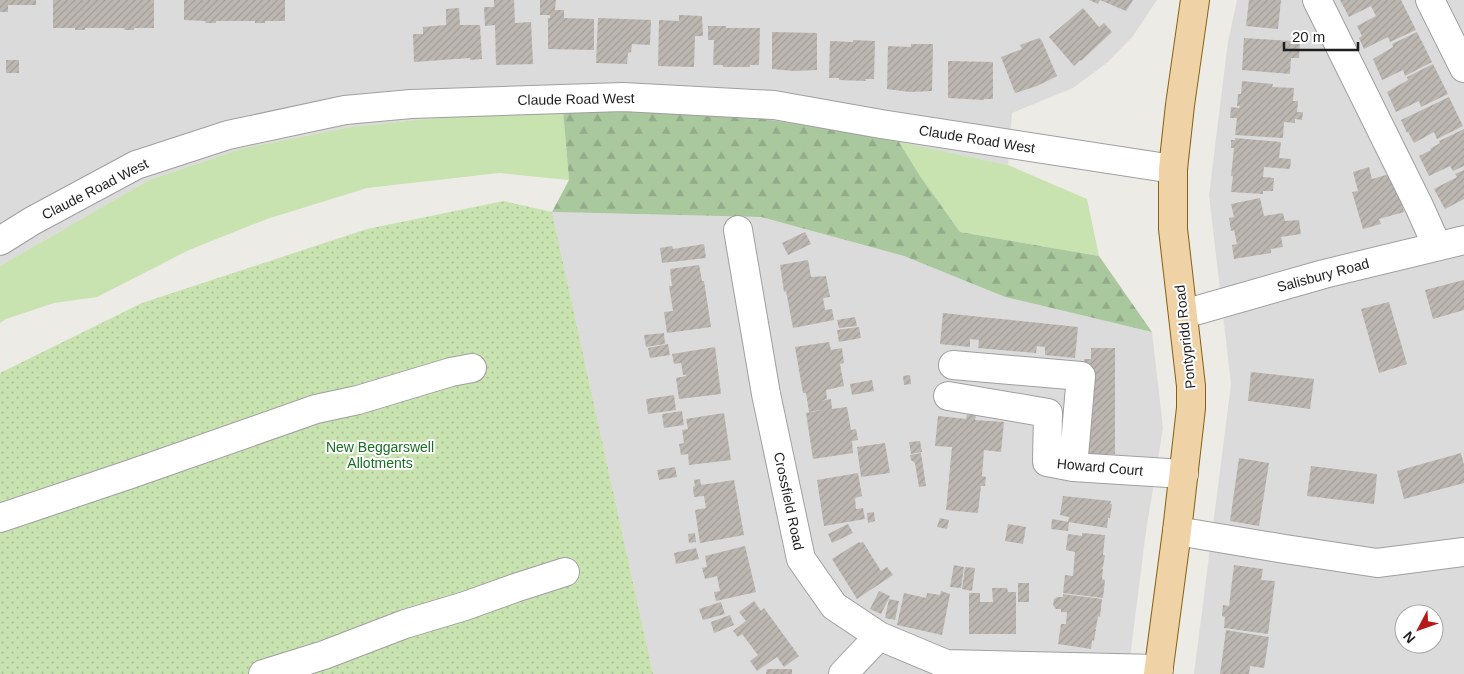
<svg xmlns="http://www.w3.org/2000/svg" width="1464" height="674" font-family="Helvetica,sans-serif">
<style>
.residential{fill:#dbdbdb;fill-rule:evenodd}
.grass{fill:#c8e2b0}
.forest{fill:url(#forest-firs)}
.garden{fill:url(#garden-dots)}
.building{fill:url(#building-hatch)}
.lines{fill:none;stroke-linecap:round;stroke-linejoin:round}
.minor-casing{stroke:#9f9f9f;stroke-width:30}
.major-casing{stroke:#856112;stroke-width:30}
.minor{stroke:#fff;stroke-width:28}
.major{stroke:#f0d2a7;stroke-width:28}
.labels{text-anchor:middle;stroke-width:4;stroke-linejoin:round;paint-order:stroke}
.street-label{font-size:14px;fill:#1e1e1e;stroke:#fff}
.park-label{font-size:14px;fill:#186f21;stroke:#fff}
</style>
<defs>
<pattern id="forest-firs" width="22" height="20" patternUnits="userSpaceOnUse" patternTransform="scale(1.25)"><rect width="22" height="20" fill="#aac89e"/><path d="M5 1l3.5 6h-7zM16 11l3.5 6h-7z" fill="#92ab88"/></pattern>
<pattern id="garden-dots" width="8" height="8" patternUnits="userSpaceOnUse" patternTransform="scale(1.25)"><rect width="8" height="8" fill="#c8e2b0"/><path d="M2 2h.1M6 6h.1" fill="none" stroke="#abc197" stroke-width="1.8" stroke-linecap="round"/></pattern>
<pattern id="building-hatch" width="6" height="6" patternUnits="userSpaceOnUse" patternTransform="scale(1.25)"><rect width="6" height="6" fill="#bdb7b2"/><path d="M-1 1l2-2M0 6l6-6M5 7l2-2" fill="none" stroke="#a29d99"/></pattern>
</defs>
<rect width="100%" height="100%" fill="#edebe5"/>
<path class="residential" d="M0,0H1157L1133,36L1108,62L1073,88L1012,113L1008,165L832,129L463,115L351,127L244,148L149,180L0,266Z
M1237,0H1464V674H1194L1231,384L1209,195L1228,42ZM1404,614H1434V644H1404Z
M552,212L761,217L904,256L1005,297L1152,332L1163,428L1146,531L1128,674H653Z"/>
<path class="grass" d="M563,110L569,180L499,173L367,188L267,219L189,250L97,297L54,303L6,319L0,323V266L149,180L244,148L351,127L463,115Z
M899,142L1008,165L1087,199L1099,256L960,232L920,176Z"/>
<path class="forest" d="M563,110L736,115L832,129L899,142L920,176L960,232L1099,256L1152,332L1005,297L904,256L761,217L552,212L569,180Z"/>
<path class="garden" d="M504,201L552,212L653,674H0V373L142,303L367,229Z"/>
<path class="building" d="M0,0H36V5H8V12H0Z
M53,0H154V28H134V30H125L124,28H85V30H75V28H53Z
M184,0H285V21H265V23H255V21H216V23H206L205,21L184,20Z
M494,0H514L515,23L531,22L533,64L496,65L495,25L485,26L484,7H494Z
M540,0H556L555,10H564V18L594,19V50L548,49V18H550V15H540Z
M1089,0H1133L1126,11L1100,0L1098,4Z
M1249,0H1281L1278,29L1246,26Z
M1340,0H1401L1416,30L1390,42L1388,37L1364,49L1359,38L1362,36L1357,26L1376,16L1371,6L1349,17Z
M459,8L460,25H480L482,59L470,60V58L414,62L413,34H423V27L446,25V9Z
M1083,8L1099,27L1104,23L1112,32L1081,61L1080,60L1074,66L1049,37Z
M679,15L702,16L703,36H695L694,67L658,66L659,20L679,21Z
M598,18L651,20L650,45L632,44L631,52L628,53L627,64L596,63Z
M708,26H726V28H760L759,65H750V67H723V65H713L714,40H708Z
M772,32L817,33V70L794,71L772,69Z
M1417,32L1432,62L1405,76L1403,70L1382,80L1373,59L1393,47L1392,44Z
M1039,38L1042,41L1057,76L1037,86L1015,93L1001,57L1022,49L1020,45Z
M1244,38L1292,41L1291,44H1300L1299,58H1291L1290,74L1242,70Z
M853,40L875,41L874,79H865L866,81L839,80V78H829L830,41L853,42Z
M911,44H933L932,91L910,92L887,89L888,46L911,47Z
M6,60H19V73H6Z
M948,61L993,62V99H984V100L948,98Z
M1433,64L1448,94L1421,107L1419,101L1396,112L1387,92L1408,80L1407,77Z
M1242,81L1273,84L1272,87L1294,88L1293,101H1298L1297,112H1303L1302,120L1295,119V123L1284,122L1283,138L1235,135L1237,118H1230L1231,107L1239,108L1240,106H1237L1238,94H1241Z
M1449,97L1463,126L1437,139L1434,132L1414,143L1408,132L1407,133L1401,120Z
M1464,129V166L1453,171L1450,166L1429,176L1419,156L1431,150L1430,149L1440,143L1439,141Z
M1235,138L1281,142L1279,158L1291,159L1290,169L1264,167L1263,177L1274,178L1273,191H1263V194L1231,192L1233,176H1231L1234,148H1231V140H1235Z
M1369,167L1372,179L1393,173L1404,212L1379,219L1381,224L1363,229L1352,192L1358,191L1353,172Z
M1464,170V199L1445,209L1434,189L1457,177L1455,174Z
M1260,198L1264,216L1283,213L1285,221L1299,220L1301,234L1281,237L1283,247L1271,249V253L1234,259L1232,245L1237,244L1234,230L1231,231L1229,218L1234,217L1231,204Z
M805,232L811,244L788,255L782,243Z
M704,244L706,258L662,263L660,248L672,246L673,249Z
M808,260L811,277L826,276L830,297L823,298L825,310L832,309L834,320L793,328L786,291L784,292L780,265Z
M699,265L702,281H704L711,327L667,333L664,312L673,311L669,286H672L670,269Z
M1464,280V310L1433,319L1425,290Z
M1389,302L1407,364L1379,373L1361,309Z
M943,313L1078,327L1075,358L1045,355V347L1037,346L1036,353L978,348L979,340L970,339V347L940,344Z
M855,317L857,326L839,328L837,320Z
M859,327L861,338L839,342L837,330Z
M664,333L665,344L646,347L644,335Z
M829,342L831,350L842,348L844,363L840,364L844,386L826,390L827,399L820,401L831,399L832,409L847,407L851,430L856,429L858,440L852,441L853,453L813,459L806,413L827,409L809,412L806,393H803L795,347Z
M668,344L670,355L650,358L648,348Z
M715,347L721,394L679,399L676,378L686,376V375H683L681,363L674,364L672,354Z
M1091,348H1115V454H1085L1084,424H1091V416H1084V359H1091Z
M1251,372L1314,379L1310,409L1248,401Z
M910,375L911,384L904,385L903,376Z
M872,380L874,391L852,395L850,384Z
M674,395L676,410L648,414L646,399Z
M682,411L684,425L664,428L662,414Z
M724,413L731,460L689,465L688,454L681,455L679,444L684,443L682,430L688,429L686,419Z
M967,415H976L975,420L1004,422L1001,452L984,450L982,476L986,477L985,486H981L978,513L946,510L952,447L935,446L938,416L966,419Z
M920,441L922,452L911,454L909,442Z
M885,443L890,473L861,477L857,447Z
M921,453L926,486L919,487L915,463L911,460L910,455Z
M1461,453L1464,465V483L1404,499L1397,471Z
M1239,458L1269,463L1259,526L1230,521Z
M1311,466L1377,474L1374,504L1307,496Z
M675,467L677,477L659,480L657,470Z
M858,473L862,496L855,498L856,509L863,508L865,519L824,526L817,480Z
M700,479L701,485L734,480L744,535L700,543L695,510L706,508L704,496L694,497L693,487L695,486L694,480Z
M1063,496L1111,501L1110,504H1112L1110,518H1108L1107,528L1068,522L1069,517L1060,515Z
M874,512L875,521L868,523L867,513Z
M940,518L949,520L947,529L937,527Z
M1052,519L1069,522L1068,531L1051,529Z
M848,524L853,533L832,543L828,534Z
M1008,524L1026,527L1023,544L1005,541Z
M695,533L696,542L689,543L688,534Z
M1082,533L1105,535L1103,555H1105L1103,567L1101,568L1103,569L1102,579L1105,580L1103,598L1063,593L1065,575L1073,576L1075,552L1066,550L1068,534L1082,536Z
M859,542L860,543L863,542L881,571L887,567L893,575L857,599L832,559Z
M745,546L756,592L716,601L714,592L720,591L717,576L705,579L702,568L707,567L705,556Z
M696,548L699,559L676,564L674,553Z
M954,565L964,567L961,588L950,587Z
M1234,565L1263,569L1261,580L1275,581L1268,634L1224,628L1225,617L1222,616L1223,605L1229,606Z
M965,567L975,568L972,591L962,589Z
M1018,583H1029V602H1018Z
M992,588H1007L1008,592H1016V634H969V593H980V602H993Z
M879,591L890,596L881,614L870,609Z
M941,591L950,594L942,635L897,625L904,593L926,598L927,593L940,595Z
M1063,594L1102,599L1100,617L1098,616L1096,628H1094L1096,629L1094,641L1092,640L1091,649L1058,644L1061,624H1066L1067,612H1061V609H1056L1053,605L1054,599L1057,597H1063Z
M889,599L899,601L895,620L885,618Z
M754,601L761,611L764,608L799,656L784,667L777,657L757,671L750,661L758,655L742,634L738,637L733,631L746,621L739,612Z
M721,602L725,614L703,620L699,609Z
M730,615L734,625L714,633L711,622Z
M1226,630L1269,637L1264,668L1250,666L1249,674H1220Z
M767,669H792V674H766Z"/>
<g class="lines">
<g class="minor-casing">
<path id="minor" d="M1317,0L1419,206L1437,246
M1430,0L1464,68
M738,230L766,394L801,559L834,606L879,636L946,664L1159,669
M0,241L32,221L136,165L228,135L345,110L411,104L623,97L774,105L881,124L1173,169
M1184,314L1324,274L1464,240
M953,365L1081,376L1073,467
M948,396L1048,413L1047,462L1073,467L1184,474
M0,518L131,474L316,409L358,400L451,372L472,368
M1177,531L1285,549L1377,563L1464,552
M263,674L324,655L405,624L465,606L515,588L565,572
M843,674L879,636"/>
</g>
<g class="major-casing">
<path id="major" d="M1158,674L1177,531L1191,408V386L1173,229V169L1180,105L1195,0"/>
</g>
<use href="#minor" class="minor"/>
<use href="#major" class="major"/>
</g>
<g class="labels">
<g class="street-label">
<text transform="translate(576 99) rotate(-1)" y="5">Claude Road West</text>
<text transform="translate(977 139) rotate(9)" y="5">Claude Road West</text>
<text transform="translate(95 189) rotate(-27)" y="5">Claude Road West</text>
<text transform="translate(1323 275) rotate(-15)" y="5">Salisbury Road</text>
<text transform="translate(1185 337) rotate(-96)" y="5">Pontypridd Road</text>
<text transform="translate(1100 467) rotate(5)" y="5">Howard Court</text>
<text transform="translate(789 501) rotate(78)" y="5">Crossfield Road</text>
</g>
<g class="park-label">
<text x="380" y="452">New Beggarswell<tspan x="380" dy="16">Allotments</tspan></text>
</g>
</g>
<g transform="translate(1419 629) rotate(229)"><circle r="24" fill="#ffffff" stroke="#a5a5a5"/>
<path d="M0-4L9 19L0 12L-9 19Z" fill="#b31b18"/>
<text y="-8" font-size="14" font-weight="bold" text-anchor="middle" fill="#1e1e1e">N</text>
</g>
<path d="M1284 42v8h74v-8" fill="none" stroke="#1e1e1e" stroke-width="2.5"/>
<text x="1292" y="42" font-size="15" fill="#1e1e1e" stroke="#ffffff" stroke-width="4" paint-order="stroke">20 m</text>
</svg>
